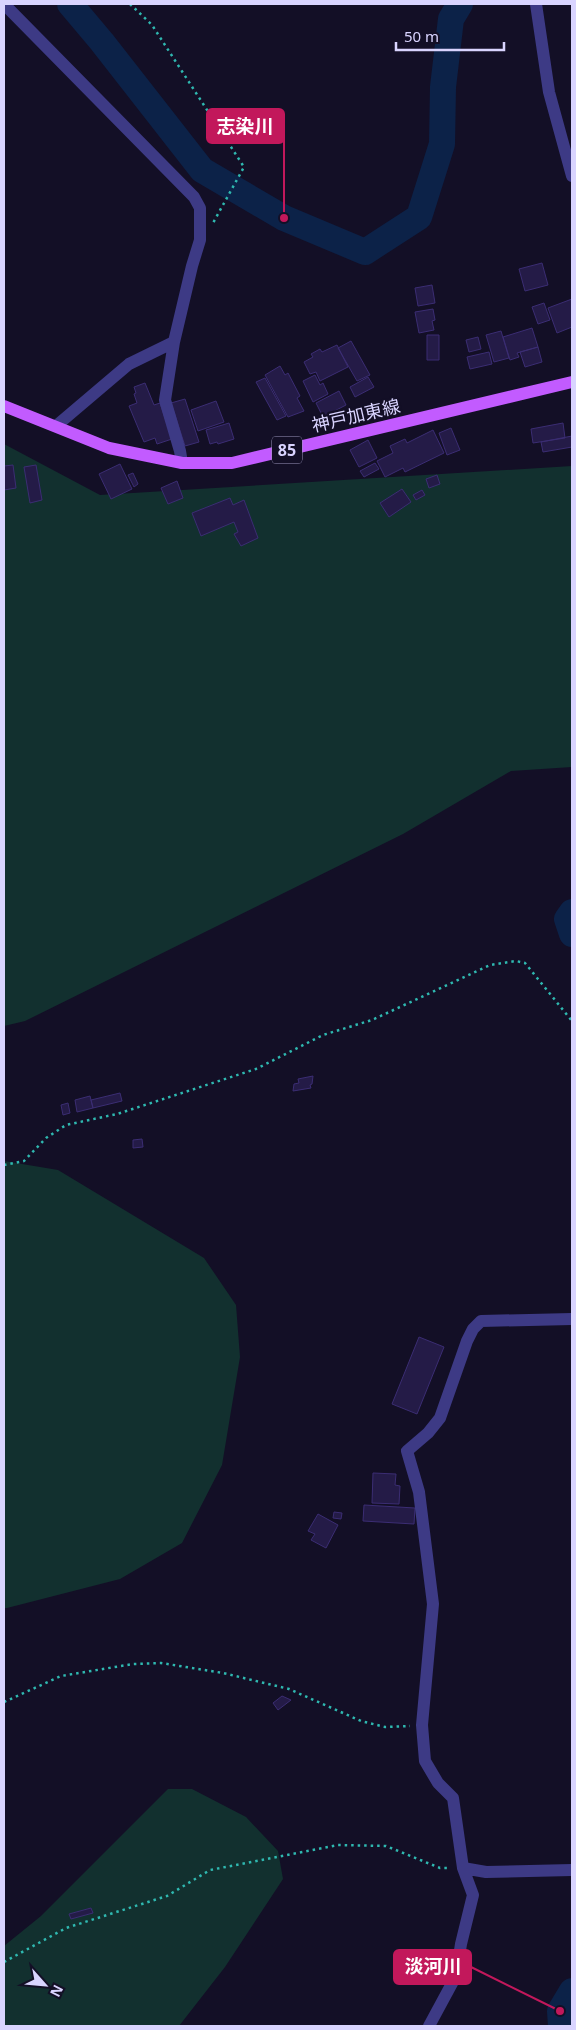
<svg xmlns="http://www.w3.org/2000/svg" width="576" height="2030" font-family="'Noto Sans','Noto Sans JP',sans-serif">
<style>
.green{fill:#12302f}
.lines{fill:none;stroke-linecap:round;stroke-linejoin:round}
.river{stroke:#0c2248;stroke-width:26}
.building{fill:#241b47;stroke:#3b2d73}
.path{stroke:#2fb8b0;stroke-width:2.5;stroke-dasharray:2.5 4;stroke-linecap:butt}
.street{stroke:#3d3a85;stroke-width:12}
.primary{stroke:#c25bff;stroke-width:12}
.labels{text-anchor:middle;stroke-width:4.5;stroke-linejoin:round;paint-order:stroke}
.shield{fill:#130f26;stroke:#9e99be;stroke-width:1}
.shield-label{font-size:16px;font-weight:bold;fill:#d9d4ff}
.street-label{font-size:18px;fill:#d9d4ff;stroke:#130f26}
.leader{fill:none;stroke:#c2185b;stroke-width:2}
.callout-dot{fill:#c2185b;stroke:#130f26;stroke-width:2}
.callout{fill:#c2185b;stroke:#c2185b;stroke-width:2}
.callout-label{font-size:19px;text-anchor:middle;font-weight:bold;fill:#fff}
</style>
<rect width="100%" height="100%" fill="#130f26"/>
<path class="green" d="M4,444L100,495L572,466V767L511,771L403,834L25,1021L4,1026Z
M4,1161L58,1170L204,1258L236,1305L240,1357L222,1465L182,1543L120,1579L7,1608H4Z
M168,1789H192L246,1817L278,1851L283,1879L225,1967L179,2026H4V1946L41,1916Z"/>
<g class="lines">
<path class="river" d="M70,4L102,42L202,170L284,218L365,252L419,217L442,144L443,87L451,19L460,4
M572,912L567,919L572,934
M561,2026L560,2011L572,1991"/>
</g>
<path class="building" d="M542,263L548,285L525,291L519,269Z
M432,285L435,303L418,306L415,288Z
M572,299V327L557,333L548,308Z
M544,303L550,320L538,324L532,307Z
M433,309L435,320L432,321L434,330L419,333L415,312Z
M532,328L538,347L517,353L519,357L510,360L503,337Z
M501,331L509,358L494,362L486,335Z
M427,335H439V360H427Z
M478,337L481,349L469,352L466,340Z
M351,341L370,375L357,381L338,348Z
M337,345L348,367L320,381L316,372L310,374L304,362L313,357L311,354L320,349L322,352Z
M538,347L542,362L525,367L520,352Z
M489,352L492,364L470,369L467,357Z
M280,366L285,375L288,373L300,396L297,398L304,411L288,417L265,375Z
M315,375L320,385L323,383L328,394L313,402L303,381Z
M368,377L374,387L355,397L350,387Z
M265,378L286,416L277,420L256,382Z
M145,383L154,405L160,403L172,439L157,444L155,438L144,442L129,406L137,403L134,394L136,393L134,387Z
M339,391L346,405L323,417L316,403Z
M185,399L199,442L185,446L171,403Z
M216,401L224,422L198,431L191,410Z
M229,423L234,439L218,444L217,442L210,444L206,430Z
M563,423L565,438L533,443L531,429Z
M451,428L460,450L447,455L439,433Z
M433,430L444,453L405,472L403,468L385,477L377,461L393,453L390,446L405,439L407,443Z
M572,436V447L543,452L541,442Z
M368,440L377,458L359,467L350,450Z
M375,463L379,469L364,477L360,471Z
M120,464L132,489L111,499L99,474Z
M13,465L16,488L4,490V466Z
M36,465L42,500L30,503L24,467Z
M133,473L138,484L134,487L128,475Z
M437,475L440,484L429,488L426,479Z
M177,481L183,498L168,504L161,488Z
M402,489L411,502L389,517L380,503Z
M422,490L425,495L416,500L413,495Z
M230,498L233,505L244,500L258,538L241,546L234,534L238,532L234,522L201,536L192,513Z
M313,1076L312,1084L310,1085L311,1088L293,1091L294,1084L299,1083L298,1079Z
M120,1093L122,1101L93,1108L91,1100Z
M90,1096L93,1108L77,1112L75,1100Z
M68,1103L70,1113L63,1115L61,1105Z
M142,1139L143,1147L133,1148V1140Z
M419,1337L444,1347L417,1414L392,1404Z
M373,1473L396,1474L395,1485L400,1486L399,1504L372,1503Z
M364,1505L415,1508L414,1524L363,1521Z
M334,1512L342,1513L341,1519L333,1518Z
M318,1514L338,1525L326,1548L311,1540L315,1534L308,1531Z
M282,1696L291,1700L278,1710L273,1703Z
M91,1908L93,1913L71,1919L69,1914Z"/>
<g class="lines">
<path class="path" d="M130,4L152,25L244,167L213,223
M4,1165L24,1161L46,1138L66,1125L117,1114L256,1069L323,1035L372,1020L490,965L516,961L525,963L572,1021
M4,1702L61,1676L133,1664L161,1663L223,1673L289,1689L361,1721L385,1727L410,1726
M4,1962L66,1928L167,1896L210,1870L338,1845L386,1846L440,1868H449"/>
<path class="street" d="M4,4L194,197L200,208V240L192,266L174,342L165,400L180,451L182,463
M536,4L549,92L572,176
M56,426L129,364L174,342
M463,1868L486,1872L572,1870
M429,2026L456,1976L461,1944L473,1895L463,1868L453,1798L438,1783L425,1761L422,1725L433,1604L419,1492L407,1451L428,1433L440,1418L467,1341L473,1329L481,1321L572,1319"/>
<path class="primary" d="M4,406L109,448L182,463H232L572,382"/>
</g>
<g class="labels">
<rect class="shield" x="272" y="436.5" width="30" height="27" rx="4"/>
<g class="shield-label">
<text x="287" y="456">85</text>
</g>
<g class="street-label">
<text transform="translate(356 416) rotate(-13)" y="6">神戸加東線</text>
</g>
</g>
<path class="leader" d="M284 218L284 126M560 2011L471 1967"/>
<g class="callout-dot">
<circle cx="284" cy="218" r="5"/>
<circle cx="560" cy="2011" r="5"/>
</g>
<g class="callout">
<rect x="207" y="109" width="77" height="34" rx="5"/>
<rect x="394" y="1950" width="77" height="34" rx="5"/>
</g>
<g class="callout-label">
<text x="245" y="133">志染川</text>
<text x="433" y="1973">淡河川</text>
</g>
<rect width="576" height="2030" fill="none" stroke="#d9d4ff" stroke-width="10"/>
<g transform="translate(45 1985) rotate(117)" stroke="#130f26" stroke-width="4" paint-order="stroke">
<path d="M0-4L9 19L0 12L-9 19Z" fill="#d9d4ff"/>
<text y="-8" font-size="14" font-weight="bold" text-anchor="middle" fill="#d9d4ff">N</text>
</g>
<path d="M396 42v8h108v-8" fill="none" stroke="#d9d4ff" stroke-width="2.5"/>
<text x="404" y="42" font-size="15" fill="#d9d4ff" stroke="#130f26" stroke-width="4" paint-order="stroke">50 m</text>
</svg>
